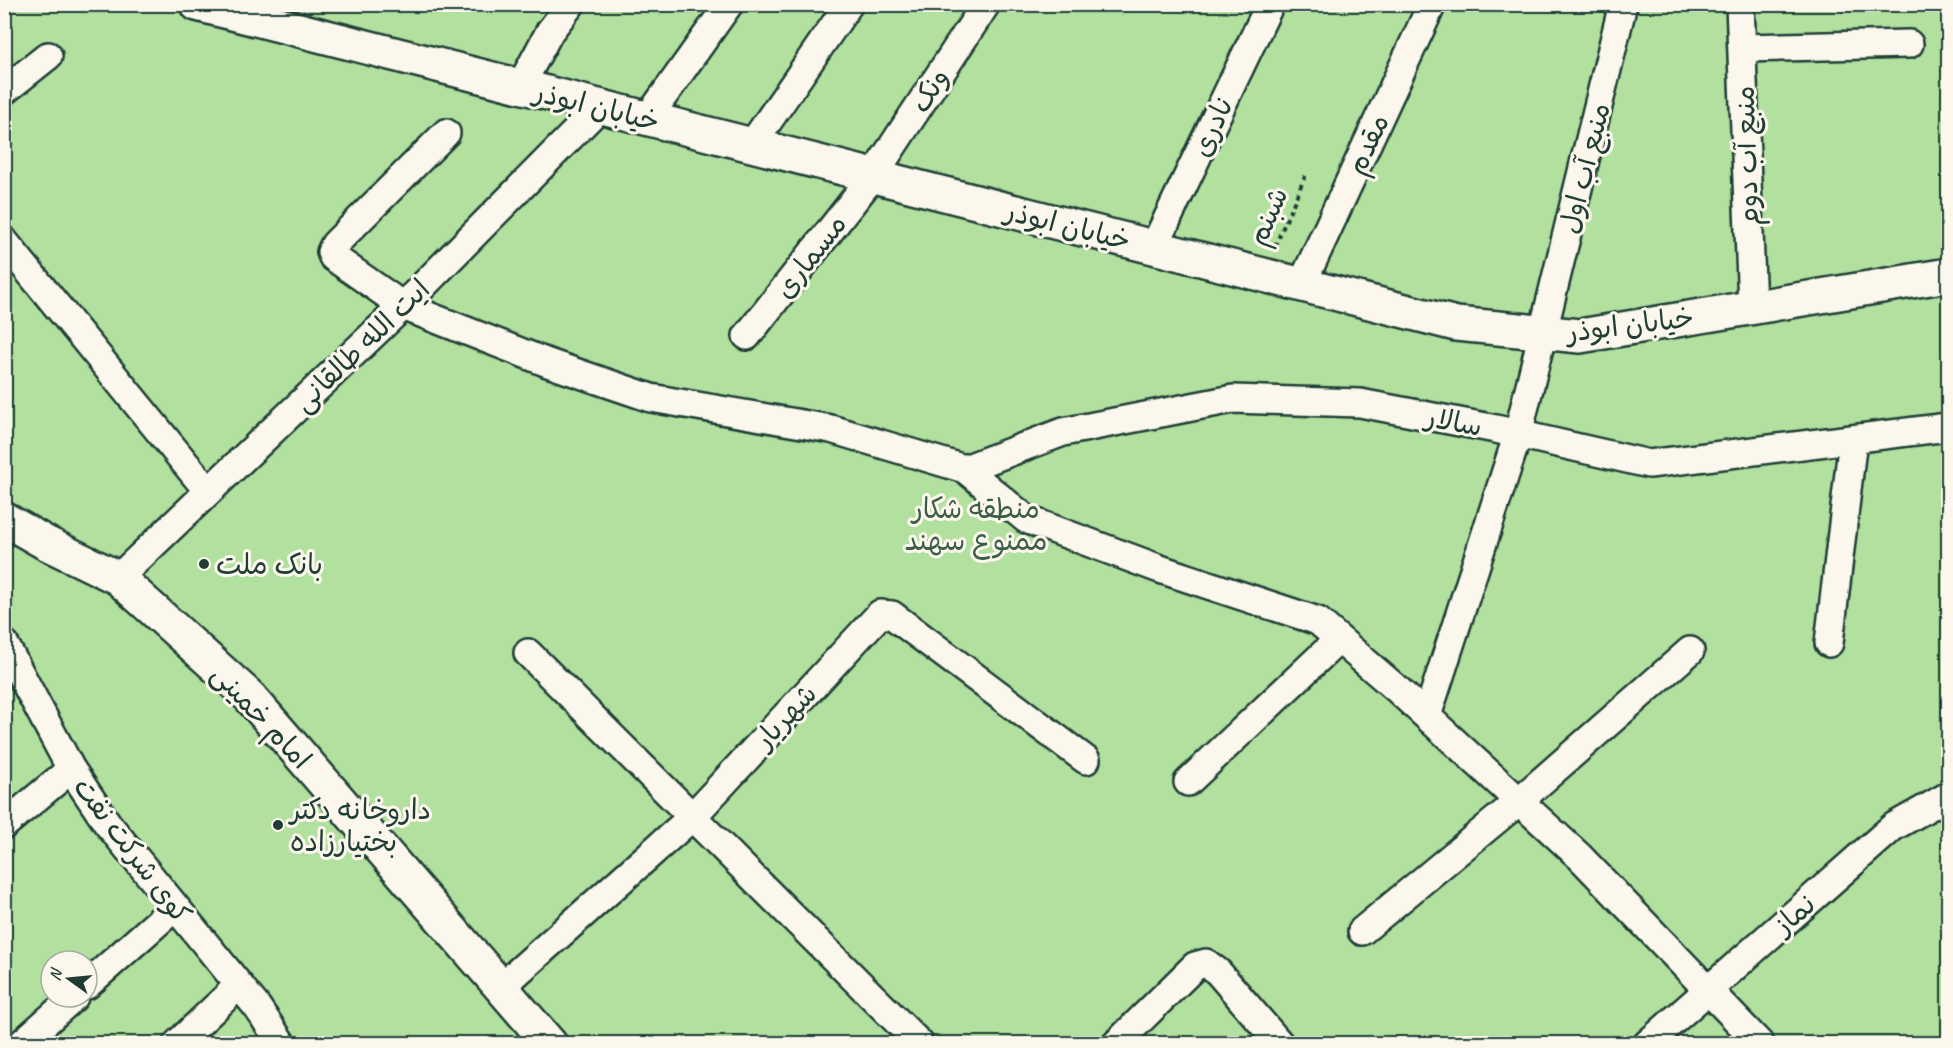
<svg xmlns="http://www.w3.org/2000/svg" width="1953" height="1048" font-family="Caveat,'Playpen Sans Arabic',sans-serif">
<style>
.green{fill:#b2e09f;stroke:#688e6a;stroke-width:1.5;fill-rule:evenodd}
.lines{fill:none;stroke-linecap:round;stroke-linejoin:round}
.street-casing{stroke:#1f3d34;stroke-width:32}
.secondary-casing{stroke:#1f3d34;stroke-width:38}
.path{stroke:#1f3d34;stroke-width:4;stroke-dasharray:4.5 4.5;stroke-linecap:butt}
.street{stroke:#fbf7ec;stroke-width:27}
.secondary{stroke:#fbf7ec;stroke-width:33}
.poi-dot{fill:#1f3d34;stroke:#fbf7ec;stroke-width:2}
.labels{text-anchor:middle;stroke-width:6;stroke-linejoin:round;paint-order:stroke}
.street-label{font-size:28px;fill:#1f3d34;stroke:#fbf7ec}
.park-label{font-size:28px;fill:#3c5e49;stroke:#fbf7ec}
.poi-label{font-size:28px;fill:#1f3d34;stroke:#fbf7ec;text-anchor:start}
</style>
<rect width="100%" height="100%" fill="#fbf7ec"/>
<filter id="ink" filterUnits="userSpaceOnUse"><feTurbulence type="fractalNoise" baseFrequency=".0167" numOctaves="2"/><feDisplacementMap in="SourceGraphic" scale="12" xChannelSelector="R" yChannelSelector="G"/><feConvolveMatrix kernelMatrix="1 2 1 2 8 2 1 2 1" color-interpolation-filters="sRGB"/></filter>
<g filter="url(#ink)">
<path class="green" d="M5,5H1948V1043L5,1044ZM51,961H87V997H51Z"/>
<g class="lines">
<g class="street-casing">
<path id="street" d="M1740,4L1752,307
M1742,48L1909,44
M520,87L550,31L571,4
M4,91L48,56
M647,119L729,4
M446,133L335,244L331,252L333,257L403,306L548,363L651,398L831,429L965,469L1026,519L1160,569L1318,621L1398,690L1580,857L1760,1044
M751,146L849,4
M4,241L208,491
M1154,247L1270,4
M1302,284L1432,4
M747,336L873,176L986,4
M965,469L1063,432L1233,399L1360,403L1496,429L1649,464L1948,427
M118,578L403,306L600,107
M4,643L71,769L107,823L257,1007L282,1044
M1829,643L1853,439
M528,653L920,1044
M1427,716L1518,434L1623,4
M1188,782L1339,639
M4,825L71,769
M1362,931L1519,801L1690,651
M87,985L175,907
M501,987L692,817L880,614L892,615L1086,760
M21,1044L74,997
M177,1044L239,985
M1116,1044L1195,966L1206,963L1218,972L1280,1044
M1647,1044L1893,827L1948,796"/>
</g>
<g class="secondary-casing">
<path id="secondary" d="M197,4L1456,324L1580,336L1948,275
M4,519L46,543L118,578L250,697L550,1044"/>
</g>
<path class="path" d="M1275,246L1307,172"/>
<use href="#street" class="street"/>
<use href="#secondary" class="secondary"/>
</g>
</g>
<g class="poi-dot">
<circle cx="204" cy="564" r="6"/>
<circle cx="278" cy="825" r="6"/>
</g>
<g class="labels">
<g class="street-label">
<text transform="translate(929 90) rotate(-57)" y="10">ونک</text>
<text transform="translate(597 106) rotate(14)" y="10">خیابان ابوذر</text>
<text transform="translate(1212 126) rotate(-65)" y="10">نادری</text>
<text transform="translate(1367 144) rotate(-65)" y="10">مقدم</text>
<text transform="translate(1746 156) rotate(-92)" y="10">منبع آب دوم</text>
<text transform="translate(1584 168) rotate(-76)" y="10">منبع آب اول</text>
<text transform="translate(1267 216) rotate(-66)" y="10">شبنم</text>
<text transform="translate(1068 225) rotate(14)" y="10">خیابان ابوذر</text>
<text transform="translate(810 256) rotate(-52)" y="10">مسماری</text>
<text transform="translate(1630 324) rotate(-7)" y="10">خیابان ابوذر</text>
<text transform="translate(361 345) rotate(-44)" y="10">ایت الله طالقانی</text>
<text transform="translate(1454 421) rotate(11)" y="10">سالار</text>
<text transform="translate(262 716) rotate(47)" y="10">امام خمینی</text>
<text transform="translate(785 716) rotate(-47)" y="10">شهریار</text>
<text transform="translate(133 850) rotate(53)" y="10">کوی شرکت نفت</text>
<text transform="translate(1794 914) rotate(-41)" y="10">نماز</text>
</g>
<g class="park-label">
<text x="976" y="518">منطقه شکار<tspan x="976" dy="32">ممنوع سهند</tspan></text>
</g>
<g class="poi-label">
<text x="216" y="574">بانک ملت</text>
<text x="290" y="819">داروخانه دکتر<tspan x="290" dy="32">بختیارزاده</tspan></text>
</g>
</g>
<rect width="1953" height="1048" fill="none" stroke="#fbf7ec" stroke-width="24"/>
<rect x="12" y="12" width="1929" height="1024" fill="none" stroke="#1f3d34" stroke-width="2" filter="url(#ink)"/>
<g transform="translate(69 979) rotate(285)"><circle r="28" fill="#fbf7ec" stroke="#a3ada2" stroke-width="1.5"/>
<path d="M0-4.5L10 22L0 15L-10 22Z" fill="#1f3d34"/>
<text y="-9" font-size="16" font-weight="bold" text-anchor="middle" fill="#1f3d34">N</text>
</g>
</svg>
